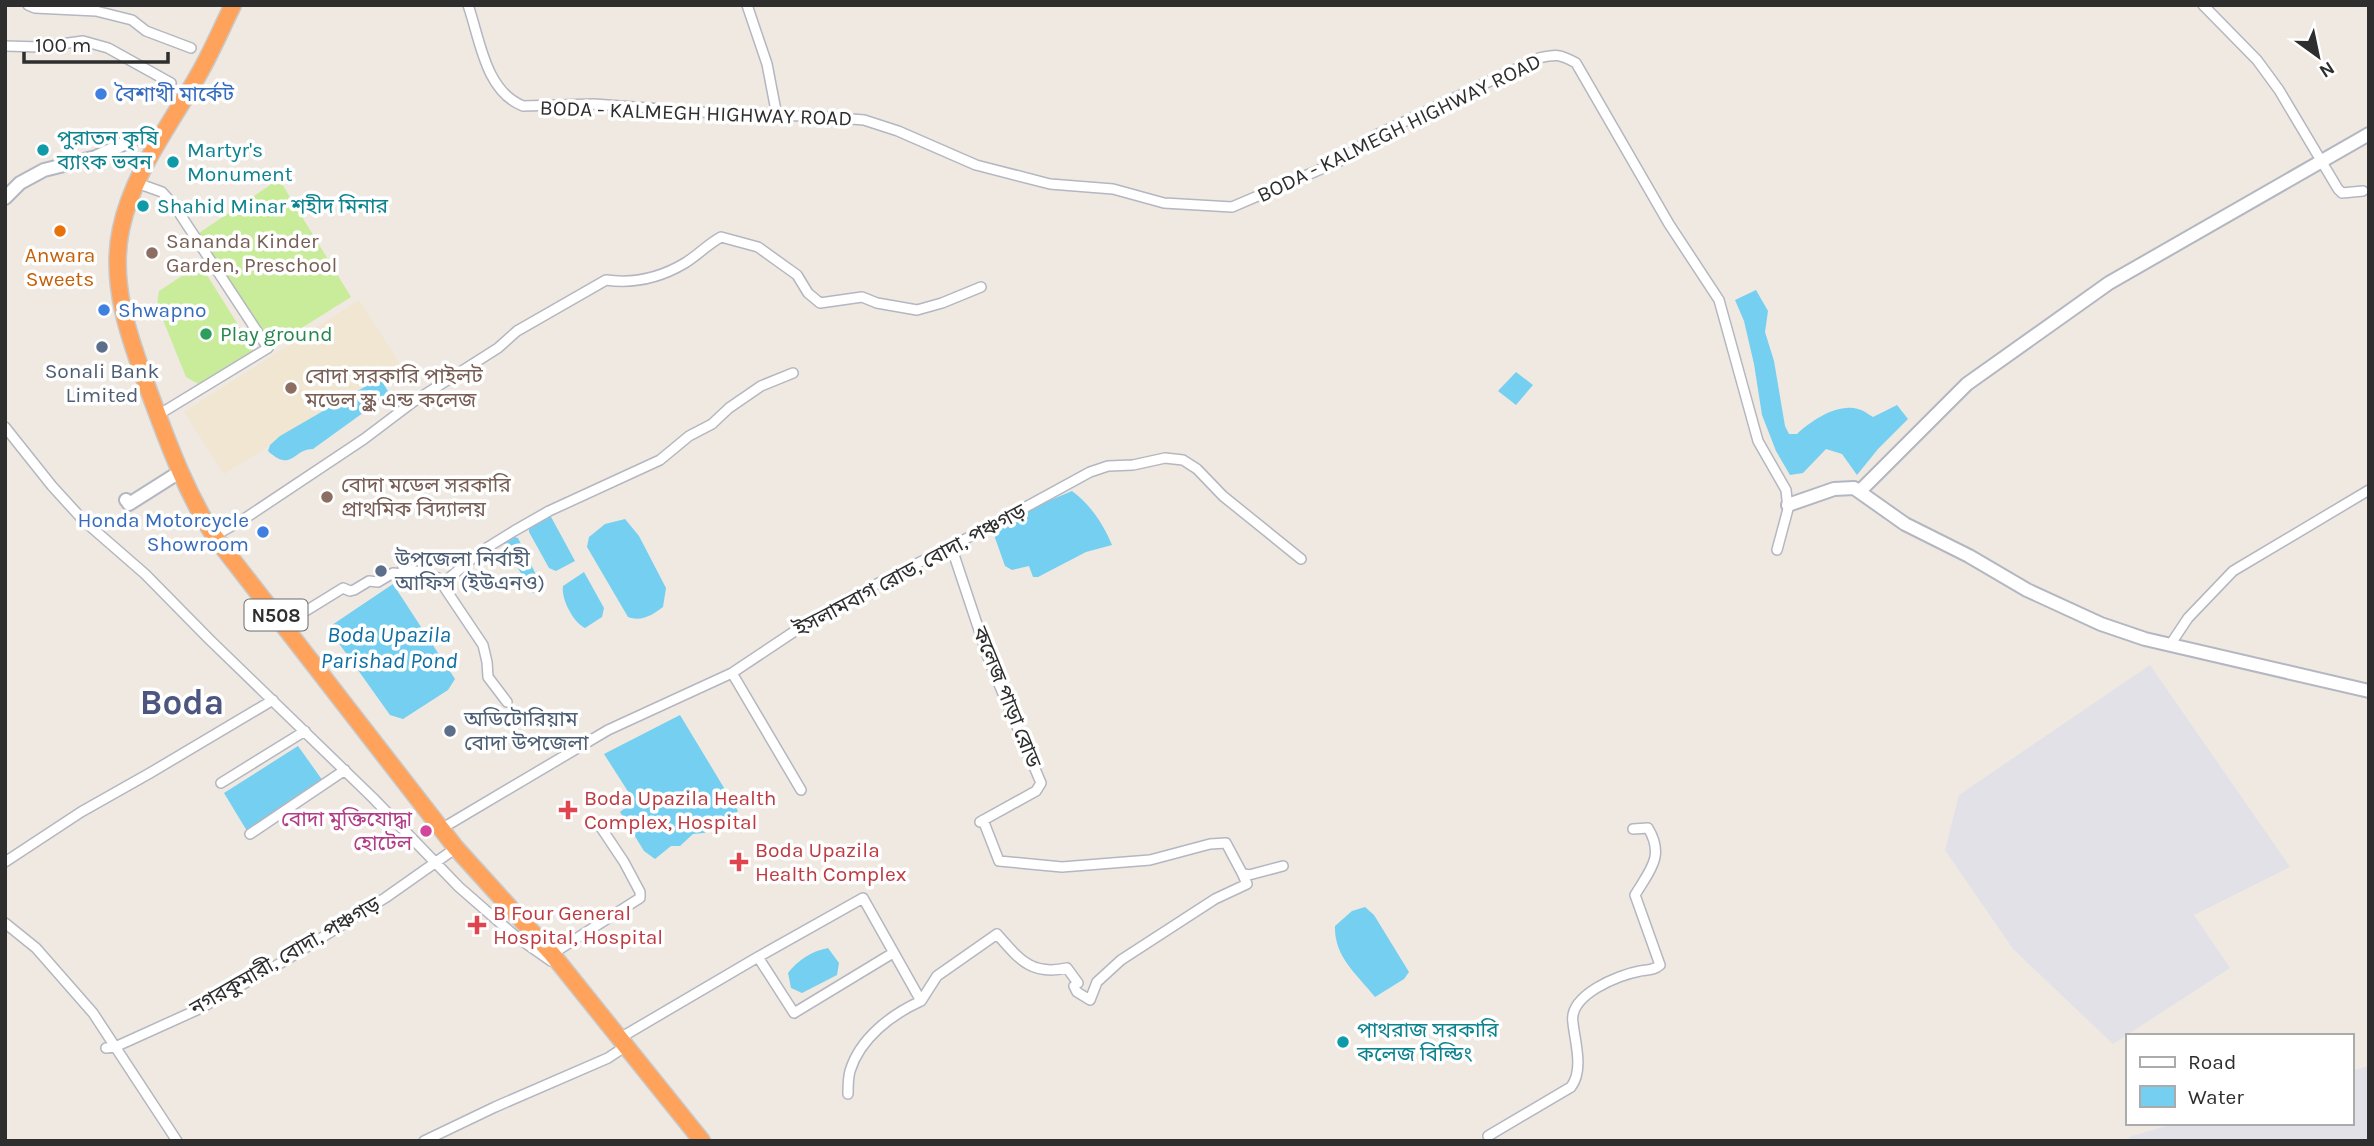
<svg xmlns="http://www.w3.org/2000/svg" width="2374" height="1146" font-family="Karla,'Noto Sans Bengali',sans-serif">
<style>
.industrial{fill:#e3e1e8}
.education{fill:#f0e6d1}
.pitch{fill:#c9ec9a}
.water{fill:#75cff0}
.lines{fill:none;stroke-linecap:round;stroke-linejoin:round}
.street-casing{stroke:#b4b7c1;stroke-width:12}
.secondary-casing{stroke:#b4b7c1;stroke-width:16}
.highway-casing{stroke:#c9c9c9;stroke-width:19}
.street{stroke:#fff;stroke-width:9}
.secondary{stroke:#fff;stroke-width:12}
.highway{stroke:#ffa35c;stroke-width:16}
.shop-dot{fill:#3f7fe0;stroke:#fff;stroke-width:2.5}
.culture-dot{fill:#0f9aa8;stroke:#fff;stroke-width:2.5}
.food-dot{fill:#e8710a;stroke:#fff;stroke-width:2.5}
.education-dot{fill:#8d6e63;stroke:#fff;stroke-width:2.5}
.leisure-dot{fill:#2e9e5b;stroke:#fff;stroke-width:2.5}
.service-dot{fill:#5c6f8a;stroke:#fff;stroke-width:2.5}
.health-dot{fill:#e0444e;stroke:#fff;stroke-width:2.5}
.hotel-dot{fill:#d1479c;stroke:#fff;stroke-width:2.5}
.labels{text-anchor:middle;stroke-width:7;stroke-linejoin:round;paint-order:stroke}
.shield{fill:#fff;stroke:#6d6d6d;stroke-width:2}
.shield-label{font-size:19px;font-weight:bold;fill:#2e2e2e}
.shop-label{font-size:21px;fill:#366cbe;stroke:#fff;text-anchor:start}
.street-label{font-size:21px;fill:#2e2e2e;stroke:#fff}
.culture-label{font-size:21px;fill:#0d838f;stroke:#fff;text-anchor:start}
.education-label{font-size:21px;fill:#785e54;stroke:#fff;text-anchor:start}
.food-label{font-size:21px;fill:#c56008;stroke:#fff}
.leisure-label{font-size:21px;fill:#27864d;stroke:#fff;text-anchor:start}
.service-label{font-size:21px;fill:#4e5e75;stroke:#fff;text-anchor:start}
.health-label{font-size:21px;fill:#be3a42;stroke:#fff;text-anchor:start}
.hotel-label{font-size:21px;fill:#b23c85;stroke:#fff;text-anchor:end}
.water-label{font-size:23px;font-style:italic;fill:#0d6fa3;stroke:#fff}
.town-label{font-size:35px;font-weight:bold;fill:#4d5680;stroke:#fff}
</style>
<rect width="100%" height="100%" fill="#efe9e1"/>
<path class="industrial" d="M2150,665L2290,867L2194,915L2230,968L2113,1044L2013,949L1945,850L1959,795Z
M2369,1066V1141H2132L2129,1137L2176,1123H2351V1071Z"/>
<path class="education" d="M359,300L400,364L224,474L184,412Z"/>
<path class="pitch" d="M279,179L351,297L273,346L199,233Z
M200,264L254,350L200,385L186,377L157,305L159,291Z"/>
<path class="water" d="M1756,290L1768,311L1765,332L1774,361L1785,426L1789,434H1797C1811,421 1837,403 1858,409C1863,410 1868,414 1873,417L1897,405L1908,419L1878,449L1857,475L1842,454L1826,449L1803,473L1790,475L1776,451L1762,415L1754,364L1744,321L1735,300Z
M1516,372L1533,385L1516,405L1498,391Z
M380,378L389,393L385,397L313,449C293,449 292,473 268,451L270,445L280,436Z
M1072,491C1090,504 1104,525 1112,545L1086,552L1038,577H1033L1029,566L1012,570L1005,566L994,535C1009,516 1049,501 1072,491Z
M550,515L575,561L556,571L549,568L529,532V526Z
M625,519L639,536L666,588L663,607C652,615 642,622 628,617L587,547L589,537L605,524Z
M512,536L518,538L541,585V590L537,593H532L504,543L506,539Z
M584,572L604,608L602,617L585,628C573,622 561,599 563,586Z
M393,584L455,679L448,690L403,719L390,715L333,635L332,625Z
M680,715L738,811L733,817L704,833L693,834L680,846H671L655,859L644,851L620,812L630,804L629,793L604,754Z
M298,746L323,781L247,831L224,793Z
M1365,907L1374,915L1409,972L1404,979L1375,997C1357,974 1334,957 1335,926L1352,911Z
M828,948L839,963L837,975L802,993L791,988L788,973C798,960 812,951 828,948Z"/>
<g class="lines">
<g class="street-casing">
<path id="street" d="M28,5L35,8L96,11L132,20L146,31L191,48
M468,5C480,39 485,91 523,106L594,104L742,115L814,116L864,120L898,131L976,165L1050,184L1113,189L1164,203L1232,207L1340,161L1374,136L1539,58C1556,54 1560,54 1576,63L1669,224L1719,300L1758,441L1786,490L1788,509L1777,550
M747,5L767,64L777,116
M2203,5L2257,60L2279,90L2338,189L2342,193L2363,191
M5,46L40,47L83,41L108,48L171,83
M137,183L162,192L174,205L268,348L158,415
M5,427L52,486L83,520L145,574L209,639L373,798L459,887L514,935L551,961
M214,536L244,519L364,439L413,402L498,348L517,331L606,280C635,284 660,278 685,263C698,255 708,244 721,237L758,247L797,275L808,293L820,303L862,297L877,303L917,310L942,303L981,287
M951,546L990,663L1041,783L1036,791L980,822
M403,567L438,578L483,645L487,662L488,677L507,702
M442,584L480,552L514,531L549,511L660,460L689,436L712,424L729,408L761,386L793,373
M283,625L343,588L350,591L354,590L369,581L378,582L393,573L414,575
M2170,645L2188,618L2233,571L2369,490
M732,673L801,790
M221,783L305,731
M983,820L999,861L1062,867L1150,860L1210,844L1226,843L1242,873L1249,875L1283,866
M441,829L608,730L732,673L822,613L857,594L993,525L1090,472L1108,466L1133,465L1165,458L1183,460L1197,469L1223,496L1301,559
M250,834L345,770
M5,862L81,812L150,773L273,700
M5,923L36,948L93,1013L177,1141
M552,954L640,898V892L624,862L600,826
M758,957L863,898L921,1001C892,1014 860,1038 850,1071C848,1078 848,1087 848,1094
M921,1001L937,976L997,934C1019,959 1031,976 1067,968L1078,983L1074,986L1077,992L1090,1000L1097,982L1121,960L1215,899L1247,884L1242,873
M620,1038L758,957L794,1013L893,953
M106,1048L115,1047L199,1009L286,960L385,898L456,848
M1488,1136L1571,1087C1584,1070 1575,1042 1573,1023C1568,995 1618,975 1640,971C1649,969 1653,971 1660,965L1635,895C1650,870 1665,856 1648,828L1633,829
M424,1141L495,1107L608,1058L626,1046"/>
</g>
<g class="secondary-casing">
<path id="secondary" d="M5,198L20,183L44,170L96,157L136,138
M1860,491L1967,384L2109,283L2369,134
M126,500L129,504L178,473
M1788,505L1834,489L1854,488L1905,524L1969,556L2027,590L2101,624L2145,639L2369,691"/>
</g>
<g class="highway-casing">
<path id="highway" d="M233,5C222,27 212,51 200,72C172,123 133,171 121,229C108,289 134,350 154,405C171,451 188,495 214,536L456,848L552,954L702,1141"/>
</g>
<use href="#street" class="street"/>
<use href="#secondary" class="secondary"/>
<use href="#highway" class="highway"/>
</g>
<g class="shop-dot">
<circle cx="101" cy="94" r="7"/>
<circle cx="104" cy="310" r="7"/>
<circle cx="263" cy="532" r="7"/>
</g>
<g class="culture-dot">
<circle cx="43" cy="150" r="7"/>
<circle cx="173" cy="162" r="7"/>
<circle cx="143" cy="206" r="7"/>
<circle cx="1343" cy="1042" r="7"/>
</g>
<circle class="food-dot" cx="60" cy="231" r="7"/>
<g class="education-dot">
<circle cx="152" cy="253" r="7"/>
<circle cx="291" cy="388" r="7"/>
<circle cx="327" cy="497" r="7"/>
</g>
<circle class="leisure-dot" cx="206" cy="334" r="7"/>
<g class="service-dot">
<circle cx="102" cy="347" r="7"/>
<circle cx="381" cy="571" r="7"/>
<circle cx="450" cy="731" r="7"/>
</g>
<g class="health-dot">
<path d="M564.5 799.5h7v7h7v7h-7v7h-7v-7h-7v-7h7z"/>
<path d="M735.5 851.5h7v7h7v7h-7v7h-7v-7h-7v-7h7z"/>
<path d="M473.5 914.5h7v7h7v7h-7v7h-7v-7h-7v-7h7z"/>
</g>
<circle class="hotel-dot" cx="426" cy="831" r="7"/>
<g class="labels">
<rect class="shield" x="244.5" y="599.5" width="63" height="31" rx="5"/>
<g class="shield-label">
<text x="276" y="622">N508</text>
</g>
<g class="shop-label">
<text x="115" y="101">বৈশাখী মার্কেট</text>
<text x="118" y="317">Shwapno</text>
<text x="249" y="527" text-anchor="end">Honda Motorcycle<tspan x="249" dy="24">Showroom</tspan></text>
</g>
<g class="street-label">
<text transform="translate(696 113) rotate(2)" y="7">BODA - KALMEGH HIGHWAY ROAD</text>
<text transform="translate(1399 128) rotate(-26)" y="7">BODA - KALMEGH HIGHWAY ROAD</text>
<text transform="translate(910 570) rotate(-28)" y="7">ইসলামবাগ রোড, বোদা, পঞ্চগড়</text>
<text transform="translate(1007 697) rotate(68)" y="7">কলেজ পাড়া রোড</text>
<text transform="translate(285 956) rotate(-30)" y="7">নগরকুমারী, বোদা, পঞ্চগড়</text>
</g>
<g class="culture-label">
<text x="57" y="145">পুরাতন কৃষি<tspan x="57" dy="24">ব্যাংক ভবন</tspan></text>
<text x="187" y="157">Martyr's<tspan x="187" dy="24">Monument</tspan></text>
<text x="157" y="213">Shahid Minar শহীদ মিনার</text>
<text x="1357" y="1037">পাথরাজ সরকারি<tspan x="1357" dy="24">কলেজ বিল্ডিং</tspan></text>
</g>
<g class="education-label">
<text x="166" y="248">Sananda Kinder<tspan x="166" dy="24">Garden, Preschool</tspan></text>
<text x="305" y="383">বোদা সরকারি পাইলট<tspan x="305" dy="24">মডেল স্কুল এন্ড কলেজ</tspan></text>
<text x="341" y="492">বোদা মডেল সরকারি<tspan x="341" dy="24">প্রাথমিক বিদ্যালয়</tspan></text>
</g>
<g class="food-label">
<text x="60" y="262">Anwara<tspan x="60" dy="24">Sweets</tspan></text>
</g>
<g class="leisure-label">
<text x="220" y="341">Play ground</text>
</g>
<g class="service-label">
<text x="102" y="378" text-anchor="middle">Sonali Bank<tspan x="102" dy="24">Limited</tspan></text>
<text x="395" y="566">উপজেলা নির্বাহী<tspan x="395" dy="24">আফিস (ইউএনও)</tspan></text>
<text x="464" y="726">অডিটোরিয়াম<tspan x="464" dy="24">বোদা উপজেলা</tspan></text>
</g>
<g class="health-label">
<text x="584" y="805">Boda Upazila Health<tspan x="584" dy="24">Complex, Hospital</tspan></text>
<text x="755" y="857">Boda Upazila<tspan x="755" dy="24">Health Complex</tspan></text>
<text x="493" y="920">B Four General<tspan x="493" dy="24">Hospital, Hospital</tspan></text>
</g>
<g class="hotel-label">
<text x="412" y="826">বোদা মুক্তিযোদ্ধা<tspan x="412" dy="24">হোটেল</tspan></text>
</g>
<g class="water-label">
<text x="389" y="642">Boda Upazila<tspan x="389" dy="26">Parishad Pond</tspan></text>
</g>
<g class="town-label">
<text x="182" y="714">Boda</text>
</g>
</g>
<rect width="2374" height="1146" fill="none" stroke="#2e2e2e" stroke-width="14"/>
<rect x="2126" y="1034" width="228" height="91" fill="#ffffff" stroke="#ababab" stroke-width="2"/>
<rect x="2140" y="1057" width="35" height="10" fill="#ffffff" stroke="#ababab" stroke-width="2"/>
<text x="2188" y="1069" font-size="21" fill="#2e2e2e">Road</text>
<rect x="2140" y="1086" width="35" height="21" fill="#75cff0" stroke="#ababab" stroke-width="2"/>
<text x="2188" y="1104" font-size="21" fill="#2e2e2e">Water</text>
<g transform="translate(2318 56) rotate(147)" stroke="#ffffff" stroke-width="5" paint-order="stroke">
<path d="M0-5L12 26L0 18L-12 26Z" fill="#2e2e2e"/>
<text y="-10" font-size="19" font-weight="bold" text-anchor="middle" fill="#2e2e2e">N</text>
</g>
<path d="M24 52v10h144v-10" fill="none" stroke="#2e2e2e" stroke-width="3.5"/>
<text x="35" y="52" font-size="21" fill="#2e2e2e" stroke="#ffffff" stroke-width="5" paint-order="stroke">100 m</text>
</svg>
